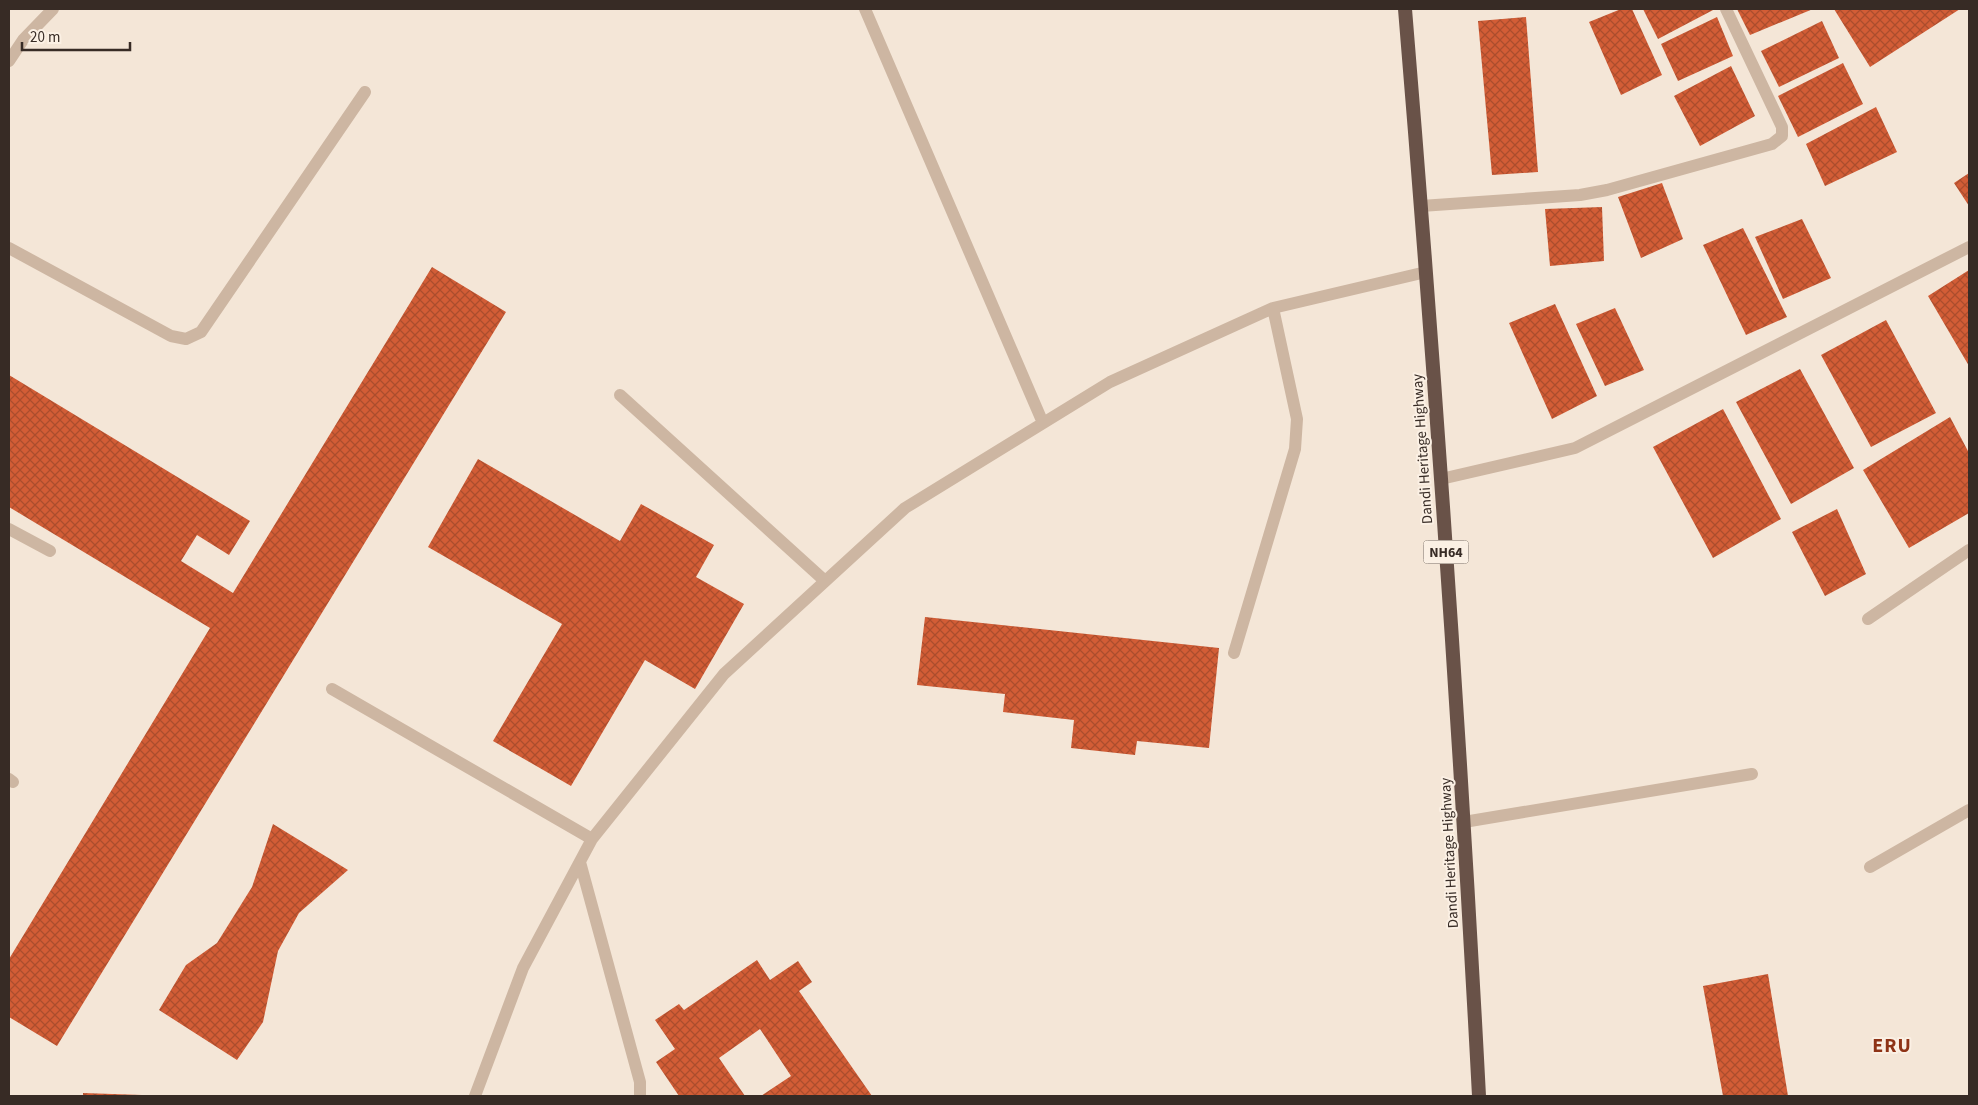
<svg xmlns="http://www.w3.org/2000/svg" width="1978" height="1105" font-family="'Source Sans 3',sans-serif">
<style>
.building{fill:url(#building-cross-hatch)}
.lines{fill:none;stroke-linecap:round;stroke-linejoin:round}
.service{stroke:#cdb6a2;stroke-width:12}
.minor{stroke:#cdb6a2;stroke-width:12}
.trunk{stroke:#695248;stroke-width:14}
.labels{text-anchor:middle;stroke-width:4;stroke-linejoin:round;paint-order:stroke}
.shield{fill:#fbf0e4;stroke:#72665e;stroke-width:1}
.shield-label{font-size:14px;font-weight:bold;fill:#372b25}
.street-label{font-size:15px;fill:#372b25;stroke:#fbf0e4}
.district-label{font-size:20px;font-weight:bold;letter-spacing:1px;fill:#8e3316;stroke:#fbf0e4}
</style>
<defs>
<pattern id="building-cross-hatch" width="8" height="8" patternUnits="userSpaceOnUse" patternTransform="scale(1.25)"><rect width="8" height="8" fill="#d25d36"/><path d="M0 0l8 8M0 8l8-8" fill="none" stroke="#ab4d2d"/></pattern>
</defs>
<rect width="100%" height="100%" fill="#f4e6d7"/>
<path class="building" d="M1621,9H1632L1662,75L1621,95L1589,22Z
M1643,9H1715L1658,39Z
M1737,9H1813L1750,35Z
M1834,9H1960L1870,67Z
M1526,17L1538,172L1492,175L1478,21Z
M1717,17L1733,56L1678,81L1661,44Z
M1822,21L1839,58L1779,87L1761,51Z
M1843,63L1863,104L1798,137L1778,96Z
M1731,66L1755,116L1700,146L1674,96Z
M1876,107L1897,152L1825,186L1806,144Z
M1969,173V206L1954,183Z
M1662,183L1683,239L1641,258L1618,197Z
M1602,207L1604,261L1550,266L1545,209Z
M1802,219L1831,278L1783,299L1755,237Z
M1743,228L1787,317L1746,335L1703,245Z
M432,267L506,312L57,1046L9,1017V959L210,628L9,507V375L250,521L229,555L197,535L181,561L233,593Z
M1969,270V366L1928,296Z
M1555,304L1597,396L1552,419L1509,323Z
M1615,308L1644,370L1605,386L1576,324Z
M1886,320L1936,413L1871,447L1821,355Z
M1800,369L1854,468L1791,504L1736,402Z
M1723,409L1781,519L1713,558L1653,447Z
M1950,417L1969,453V513L1909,548L1863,470Z
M478,459L620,541L641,504L714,545L696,577L744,604L695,689L645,660L571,786L493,741L562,624L428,547Z
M1837,509L1866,574L1825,596L1792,532Z
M925,617L1219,648L1209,748L1137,741L1135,755L1071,748L1074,720L1003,712L1005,694L917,685Z
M273,824L348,870L299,913L278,951L263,1022L237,1060L159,1010L186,965L217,943L252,887Z
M757,960L770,980L798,961L812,982L799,991L872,1096H761L791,1076L760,1029L719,1058L745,1096H679L656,1062L675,1049L655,1020L679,1004L684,1010Z
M1768,974L1788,1096H1723L1703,986Z
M83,1093L142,1095V1096H83Z"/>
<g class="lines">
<path class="service" d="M865,9L1043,423
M9,61L23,40L53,9
M9,248L171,336L186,339L201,332L365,92
M620,395L825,581
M9,529L50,551
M1234,653L1295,449L1297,419L1273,308
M332,689L592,839
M9,779L13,782
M1464,822L1752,774
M580,862L640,1082V1096
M475,1096L523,968L592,839L724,674L905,508L1110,382L1273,308L1426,272"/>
<path class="minor" d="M1421,206L1580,195L1607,190L1772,144L1782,136V127L1726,9
M1441,479L1575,448L1969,247
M1868,619L1969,550
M1870,867L1969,810"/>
<path class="trunk" d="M1405,9C1435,371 1460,733 1479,1096"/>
</g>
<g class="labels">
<rect class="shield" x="1423.5" y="540.5" width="45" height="23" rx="4"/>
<g class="shield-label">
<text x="1446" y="557">NH64</text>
</g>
<g class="street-label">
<text transform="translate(1422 449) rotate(-94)" y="5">Dandi Heritage Highway</text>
<text transform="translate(1449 853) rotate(-93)" y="5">Dandi Heritage Highway</text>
</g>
<g class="district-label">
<text x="1892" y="1052">ERU</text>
</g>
</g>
<rect width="1978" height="1105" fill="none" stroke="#372b25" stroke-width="20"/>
<path d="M22 42v8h108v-8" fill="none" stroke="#372b25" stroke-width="2.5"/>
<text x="30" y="42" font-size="15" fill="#372b25" stroke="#fbf0e4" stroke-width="4" paint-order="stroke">20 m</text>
</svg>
